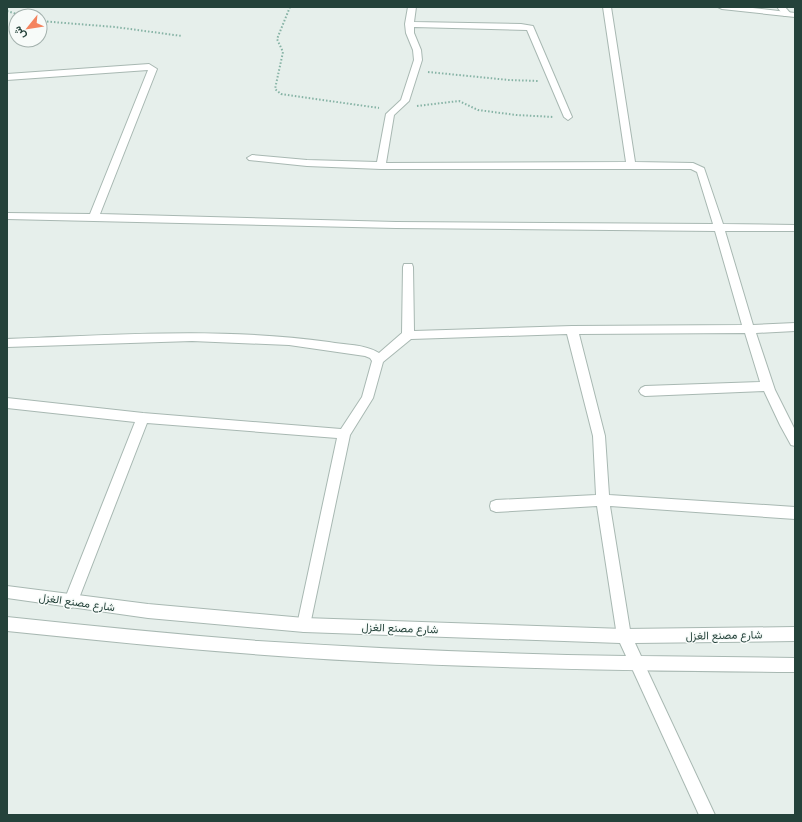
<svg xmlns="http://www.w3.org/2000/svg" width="802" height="822" font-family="'DM Sans',Vazirmatn,sans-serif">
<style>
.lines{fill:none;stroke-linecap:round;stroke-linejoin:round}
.minor-casing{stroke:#a8b8b2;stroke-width:2}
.tertiary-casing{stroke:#a8b8b2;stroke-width:2}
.path{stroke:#86b3a5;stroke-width:2;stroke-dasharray:1.5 2;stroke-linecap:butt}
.minor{fill:#fff;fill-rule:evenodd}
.tertiary{fill:#fff;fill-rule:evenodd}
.labels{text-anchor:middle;stroke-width:3;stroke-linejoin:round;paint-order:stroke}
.street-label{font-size:11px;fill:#24423a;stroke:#f7fbf9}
</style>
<rect width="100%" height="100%" fill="#e6efeb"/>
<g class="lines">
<!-- minor casing -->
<g class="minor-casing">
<g id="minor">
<path d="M408,7H416L414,22L521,24L533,26L572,117L568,120L564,117L527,30L414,27V33L421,50L422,60L409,101L394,115L386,163L626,162L603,7H611L635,162L693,163L704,168L723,224L795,225V231H725L753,325L795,323V331L756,333L775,390L795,430V446L791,445L780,425L764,391L645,396L641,394L639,391L641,388L645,386L760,382L745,333L579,334L605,436L609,495L795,507V519L610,506L631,636L629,641L624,643L619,641L617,636L597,506L496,512L491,510L490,506L491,502L496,500L596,495L593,436L567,334L411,339L383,362L373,398L350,435L309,630L304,632L299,630L297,625L337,438L147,423L76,606L71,608L66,606L64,601L135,422L7,408V398L143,413L341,429L362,397L372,361L370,358L365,356L289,345L192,341L7,347V339C114,335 222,327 329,342C344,345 365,344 379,353L402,333L403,267L404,264H412L413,267L414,331L572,326L742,325L715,231L396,228L7,219V213L90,214L148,70L7,80V74L149,64L157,69L100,214L396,222L713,224L697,172L691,169H381L307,166L249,160L247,158L252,155L307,160L377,162L386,114L401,100L414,60L413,50L406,33L405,24Z"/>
<polygon points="777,7 785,7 791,14 790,16 784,16"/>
<polygon points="637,657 642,659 715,815 699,815 630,664 632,659"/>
</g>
</g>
<!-- tertiary casing -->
<g class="tertiary-casing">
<g id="tertiary">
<polygon points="718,7 744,7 795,13 795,17 722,9"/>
<path d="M7,586L148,604L304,618L624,629L795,627V641L635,643L641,656L795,658V672C649,671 504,669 359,661C241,655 124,643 7,631V617C91,626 174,634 258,641C381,649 503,654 626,656L620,643L304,632L148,618L7,598Z"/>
</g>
</g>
<!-- path -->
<g class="path">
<polyline points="290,7 277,39 283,52 275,89 281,94 379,108"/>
<polyline points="7,11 23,16"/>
<polyline points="40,21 115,27 182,36"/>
<polyline points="428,72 509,80 538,81"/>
<polyline points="417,106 459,101 478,110 516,115 554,117"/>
</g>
<!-- minor -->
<use href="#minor" class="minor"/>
<!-- tertiary -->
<use href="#tertiary" class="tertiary"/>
</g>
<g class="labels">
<!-- street labels -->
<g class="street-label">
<text transform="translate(77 602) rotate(8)" y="4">شارع مصنع الغزل</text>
<text transform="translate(400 628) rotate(2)" y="4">شارع مصنع الغزل</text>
<text transform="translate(724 635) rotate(-1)" y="4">شارع مصنع الغزل</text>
</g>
</g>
<!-- border -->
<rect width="802" height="822" fill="none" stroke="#24423a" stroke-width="16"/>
<!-- north arrow -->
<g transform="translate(28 28) rotate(240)"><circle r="19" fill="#f7fbf9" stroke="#a3b1ad"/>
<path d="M0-3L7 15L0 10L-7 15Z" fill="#f4845f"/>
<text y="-6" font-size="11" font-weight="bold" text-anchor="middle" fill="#24423a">ش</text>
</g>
</svg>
